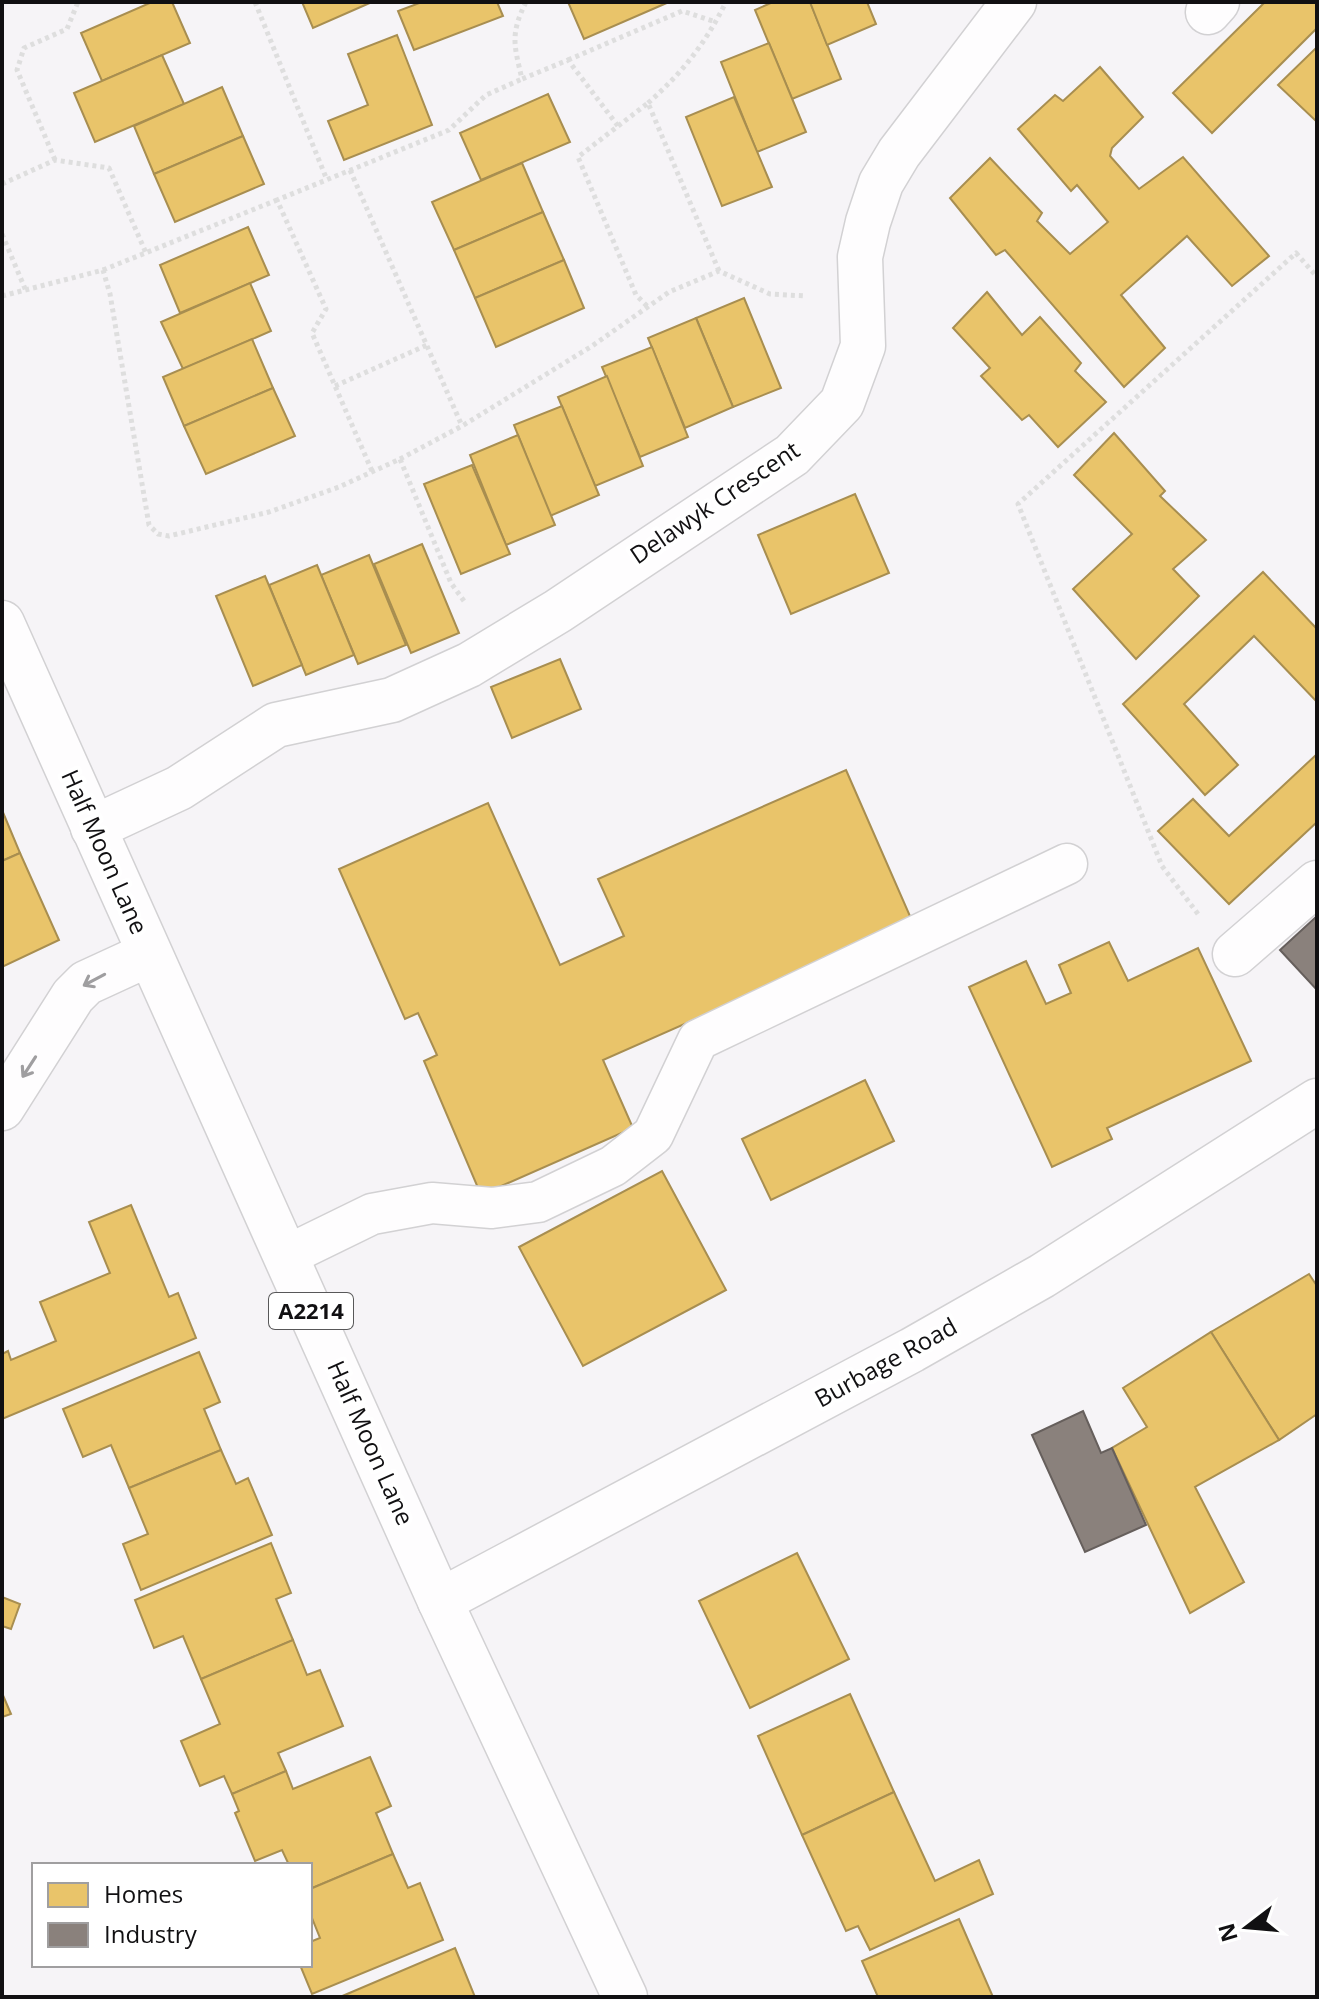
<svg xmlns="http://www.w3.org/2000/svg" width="1319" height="1999" font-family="'Open Sans',sans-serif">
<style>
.homes{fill:#e9c46a;stroke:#a88e50;stroke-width:2}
.industry{fill:#8a817c;stroke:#665f5c;stroke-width:2}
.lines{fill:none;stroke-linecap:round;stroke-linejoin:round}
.lane-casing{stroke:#d2d1d3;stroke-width:43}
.street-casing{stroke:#d2d1d3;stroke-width:47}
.secondary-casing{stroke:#d2d1d3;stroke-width:47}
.primary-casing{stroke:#d2d1d3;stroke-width:47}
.path{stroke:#dedede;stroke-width:5;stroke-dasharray:4 4;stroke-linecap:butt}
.lane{stroke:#fefdfe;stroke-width:40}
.street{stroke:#fefdfe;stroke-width:44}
.secondary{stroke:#fefdfe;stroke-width:44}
.primary{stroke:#fefdfe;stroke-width:44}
.oneway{stroke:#9f9ea0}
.labels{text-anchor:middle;stroke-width:8;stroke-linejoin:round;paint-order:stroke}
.shield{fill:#fff;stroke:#585859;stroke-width:2}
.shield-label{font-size:22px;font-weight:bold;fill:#111012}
.street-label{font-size:24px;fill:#111012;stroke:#fff}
</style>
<rect width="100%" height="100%" fill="#f6f4f7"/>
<!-- homes -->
<g class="homes">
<polygon points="152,2 172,2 190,43 102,81 81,33"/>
<polygon points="302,2 372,2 313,28"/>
<polygon points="422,2 497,2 503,16 414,50 398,11"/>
<polygon points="568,2 669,2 584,39"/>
<polygon points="773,2 810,2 841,79 792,99 755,10"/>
<polygon points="810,2 867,2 876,24 827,45"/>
<polygon points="1265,2 1317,2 1317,28 1212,133 1173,93"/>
<polygon points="397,35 432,125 344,160 328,121 368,105 348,54"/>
<polygon points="769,43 806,132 757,152 721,62"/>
<polygon points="1317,47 1317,122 1278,85"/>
<polygon points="162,55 184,104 95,142 74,93"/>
<polygon points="1100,67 1143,117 1112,148 1110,156 1139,189 1183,157 1269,256 1232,286 1187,236 1121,295 1165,348 1124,387 1005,250 996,255 950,198 990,158 1042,213 1037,221 1070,254 1108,222 1077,185 1071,191 1018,129 1055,95 1063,101"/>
<polygon points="222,87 243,136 154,174 134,126"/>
<polygon points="548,94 570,142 481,180 460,133"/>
<polygon points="734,97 772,187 722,206 686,117"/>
<polygon points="243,136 264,184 175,222 154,174"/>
<polygon points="522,163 543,212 454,250 432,202"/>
<polygon points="543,212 564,260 475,298 454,250"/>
<polygon points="248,227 269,275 180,313 160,265"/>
<polygon points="564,260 584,308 496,347 475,298"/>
<polygon points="250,283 271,331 183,369 161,322"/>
<polygon points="987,292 1022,335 1040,317 1081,363 1075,371 1106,402 1058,447 1029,415 1022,420 981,376 990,368 953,328"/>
<polygon points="744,298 781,388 733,407 696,318"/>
<polygon points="696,318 733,407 685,428 648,338"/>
<polygon points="252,339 273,388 184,426 163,377"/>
<polygon points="652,347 688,437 640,457 602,367"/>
<polygon points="607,376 643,466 595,486 558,397"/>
<polygon points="273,388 295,436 206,474 184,426"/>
<polygon points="562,406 599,495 550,516 514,425"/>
<polygon points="1114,433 1165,491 1160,496 1206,540 1173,569 1199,596 1136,659 1073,589 1132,534 1074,475"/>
<polygon points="518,435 555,525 506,545 470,455"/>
<polygon points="472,465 510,554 461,574 424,484"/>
<polygon points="855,494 889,573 791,614 758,535"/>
<polygon points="422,544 459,633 411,653 374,564"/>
<polygon points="369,555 406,645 358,664 321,575"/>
<polygon points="317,565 354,655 306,675 269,585"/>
<polygon points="1263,572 1317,629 1317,702 1254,636 1184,704 1238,765 1205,795 1123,704"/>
<polygon points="265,576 302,665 253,686 216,596"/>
<polygon points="560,659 581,709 512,738 491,687"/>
<polygon points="1317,754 1317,822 1229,904 1158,831 1193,799 1229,836"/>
<polygon points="846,770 913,923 603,1060 633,1128 481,1195 424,1061 437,1055 418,1013 405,1019 339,869 488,803 560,965 624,936 598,879"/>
<polygon points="2,810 20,853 2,861"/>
<polygon points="20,853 59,940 2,967 2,861"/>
<polygon points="1109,942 1128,981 1198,948 1251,1061 1107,1128 1112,1139 1052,1167 969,987 1026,961 1046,1004 1071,993 1059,965"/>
<polygon points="865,1080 894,1141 771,1200 742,1139"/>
<polygon points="662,1171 726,1290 583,1366 519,1247"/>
<polygon points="131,1205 169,1297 178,1293 196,1338 2,1419 2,1354 8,1351 11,1360 56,1341 40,1302 110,1273 89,1222"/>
<polygon points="1309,1274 1317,1286 1317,1414 1279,1440 1211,1332"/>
<polygon points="1211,1332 1279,1440 1195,1487 1244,1582 1190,1613 1112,1448 1147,1427 1123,1388"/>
<polygon points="199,1352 220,1402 204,1409 221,1450 129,1488 111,1445 83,1457 63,1409"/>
<polygon points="221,1450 236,1484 248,1478 272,1535 141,1590 123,1544 148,1534 129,1488"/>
<polygon points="271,1543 291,1593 276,1599 293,1640 201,1679 183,1636 154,1648 135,1600"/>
<polygon points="797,1553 849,1659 750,1708 699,1601"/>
<polygon points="2,1597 20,1604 11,1629 2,1626"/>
<polygon points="293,1640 307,1675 320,1670 343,1726 278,1753 286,1771 232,1794 224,1776 200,1786 181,1741 220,1724 201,1679"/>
<polygon points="2,1693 11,1714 2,1717"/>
<polygon points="850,1694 894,1792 802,1835 758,1736"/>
<polygon points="370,1757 391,1806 376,1813 393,1854 310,1889 310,1865 289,1865 282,1850 255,1861 235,1813 239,1811 232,1794 286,1771 293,1789"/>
<polygon points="894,1792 935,1881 979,1860 993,1894 870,1950 858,1926 846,1931 802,1835"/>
<polygon points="393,1854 408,1888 420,1883 443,1940 312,1994 300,1965 310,1965 310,1942 320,1938 310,1913 310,1889"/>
<polygon points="959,1919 993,1997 878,1997 862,1961"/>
<polygon points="455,1948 475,1997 340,1997"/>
</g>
<!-- industry -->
<g class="industry">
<polygon points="1317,916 1317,990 1280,950"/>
<polygon points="1083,1411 1101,1453 1112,1448 1146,1525 1085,1552 1032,1435"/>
</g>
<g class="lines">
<!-- lane casing -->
<g class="lane-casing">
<polyline id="lane" points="286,1256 372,1214 432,1203 492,1208 538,1202 613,1166 653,1135 698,1040 1067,864"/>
</g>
<!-- street casing -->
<g class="street-casing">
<g id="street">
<polyline points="1208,12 1217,2"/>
<polyline points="93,828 179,788 276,725 392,700 469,665 558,611 792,455 842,403 863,346 860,257 868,222 881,183 899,153 1014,2"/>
<polyline points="1235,954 1317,883"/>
<polyline points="2,1108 73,996 86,983 149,954"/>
</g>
</g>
<!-- secondary casing -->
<g class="secondary-casing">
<polyline id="secondary" points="440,1601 912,1350 1042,1276 1317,1101"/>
</g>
<!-- primary casing -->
<g class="primary-casing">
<polyline id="primary" points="2,623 440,1601 625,1997"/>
</g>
<!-- path -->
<g class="path">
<polyline points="255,2 327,180"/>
<path d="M526,2C510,34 514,45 522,79L568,60L618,126"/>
<polyline points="568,60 682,11 716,22"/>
<path d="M648,103C683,72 705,44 726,2"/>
<polyline points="55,160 17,70 24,48 67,29 78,2"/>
<polyline points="350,170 462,426"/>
<polyline points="2,184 55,160 109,168 146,253"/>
<polyline points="2,234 26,291"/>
<polyline points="103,270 277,200"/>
<polyline points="2,296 103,270 110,294 149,525 158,534 169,536 269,512 339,487 400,459 451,583 464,601"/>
<polyline points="647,306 636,295 578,157 648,103 719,271"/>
<polyline points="335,386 427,345"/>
<polyline points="400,459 462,426 592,346 669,292 719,271 770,294 806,296"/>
<polyline points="372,471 312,333 326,309 277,200 449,130 486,95 522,79"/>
<polyline points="1198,914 1162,866 1018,504 1296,253 1317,277"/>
</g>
<!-- lane -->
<use href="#lane" class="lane"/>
<!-- street -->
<use href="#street" class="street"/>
<!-- secondary -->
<use href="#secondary" class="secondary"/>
<!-- primary -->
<use href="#primary" class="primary"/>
</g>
<!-- one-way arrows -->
<defs><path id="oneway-shaft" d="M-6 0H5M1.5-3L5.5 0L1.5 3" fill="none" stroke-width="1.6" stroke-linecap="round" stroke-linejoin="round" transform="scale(2)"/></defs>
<g class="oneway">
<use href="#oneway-shaft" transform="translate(94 980) rotate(152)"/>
<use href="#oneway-shaft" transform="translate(29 1067) rotate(123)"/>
</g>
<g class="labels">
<!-- shield labels -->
<rect class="shield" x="269" y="1293" width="84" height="36" rx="6"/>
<g class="shield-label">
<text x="311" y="1319">A2214</text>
</g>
<!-- street labels -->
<g class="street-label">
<text transform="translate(715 503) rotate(-34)" y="8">Delawyk Crescent</text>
<text transform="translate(104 852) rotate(66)" y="8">Half Moon Lane</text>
<text transform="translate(886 1363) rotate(-29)" y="8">Burbage Road</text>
<text transform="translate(370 1443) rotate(66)" y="8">Half Moon Lane</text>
</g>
</g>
<!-- border -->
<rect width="1319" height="1999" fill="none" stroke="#111012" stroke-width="8"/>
<!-- legend -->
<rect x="32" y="1863" width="280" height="104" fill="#ffffff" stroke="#a09fa0" stroke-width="2"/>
<rect x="48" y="1883" width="40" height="24" fill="#e9c46a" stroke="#a09fa0" stroke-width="2"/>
<text x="104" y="1903" font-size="24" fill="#111012">Homes</text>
<rect x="48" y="1923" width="40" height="24" fill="#8a817c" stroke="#a09fa0" stroke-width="2"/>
<text x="104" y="1943" font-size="24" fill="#111012">Industry</text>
<!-- north arrow -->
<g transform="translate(1247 1927) rotate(254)" stroke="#ffffff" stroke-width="6" paint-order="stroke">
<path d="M0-6L14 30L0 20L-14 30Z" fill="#111012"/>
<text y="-12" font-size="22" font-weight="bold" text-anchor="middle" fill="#111012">N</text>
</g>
</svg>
